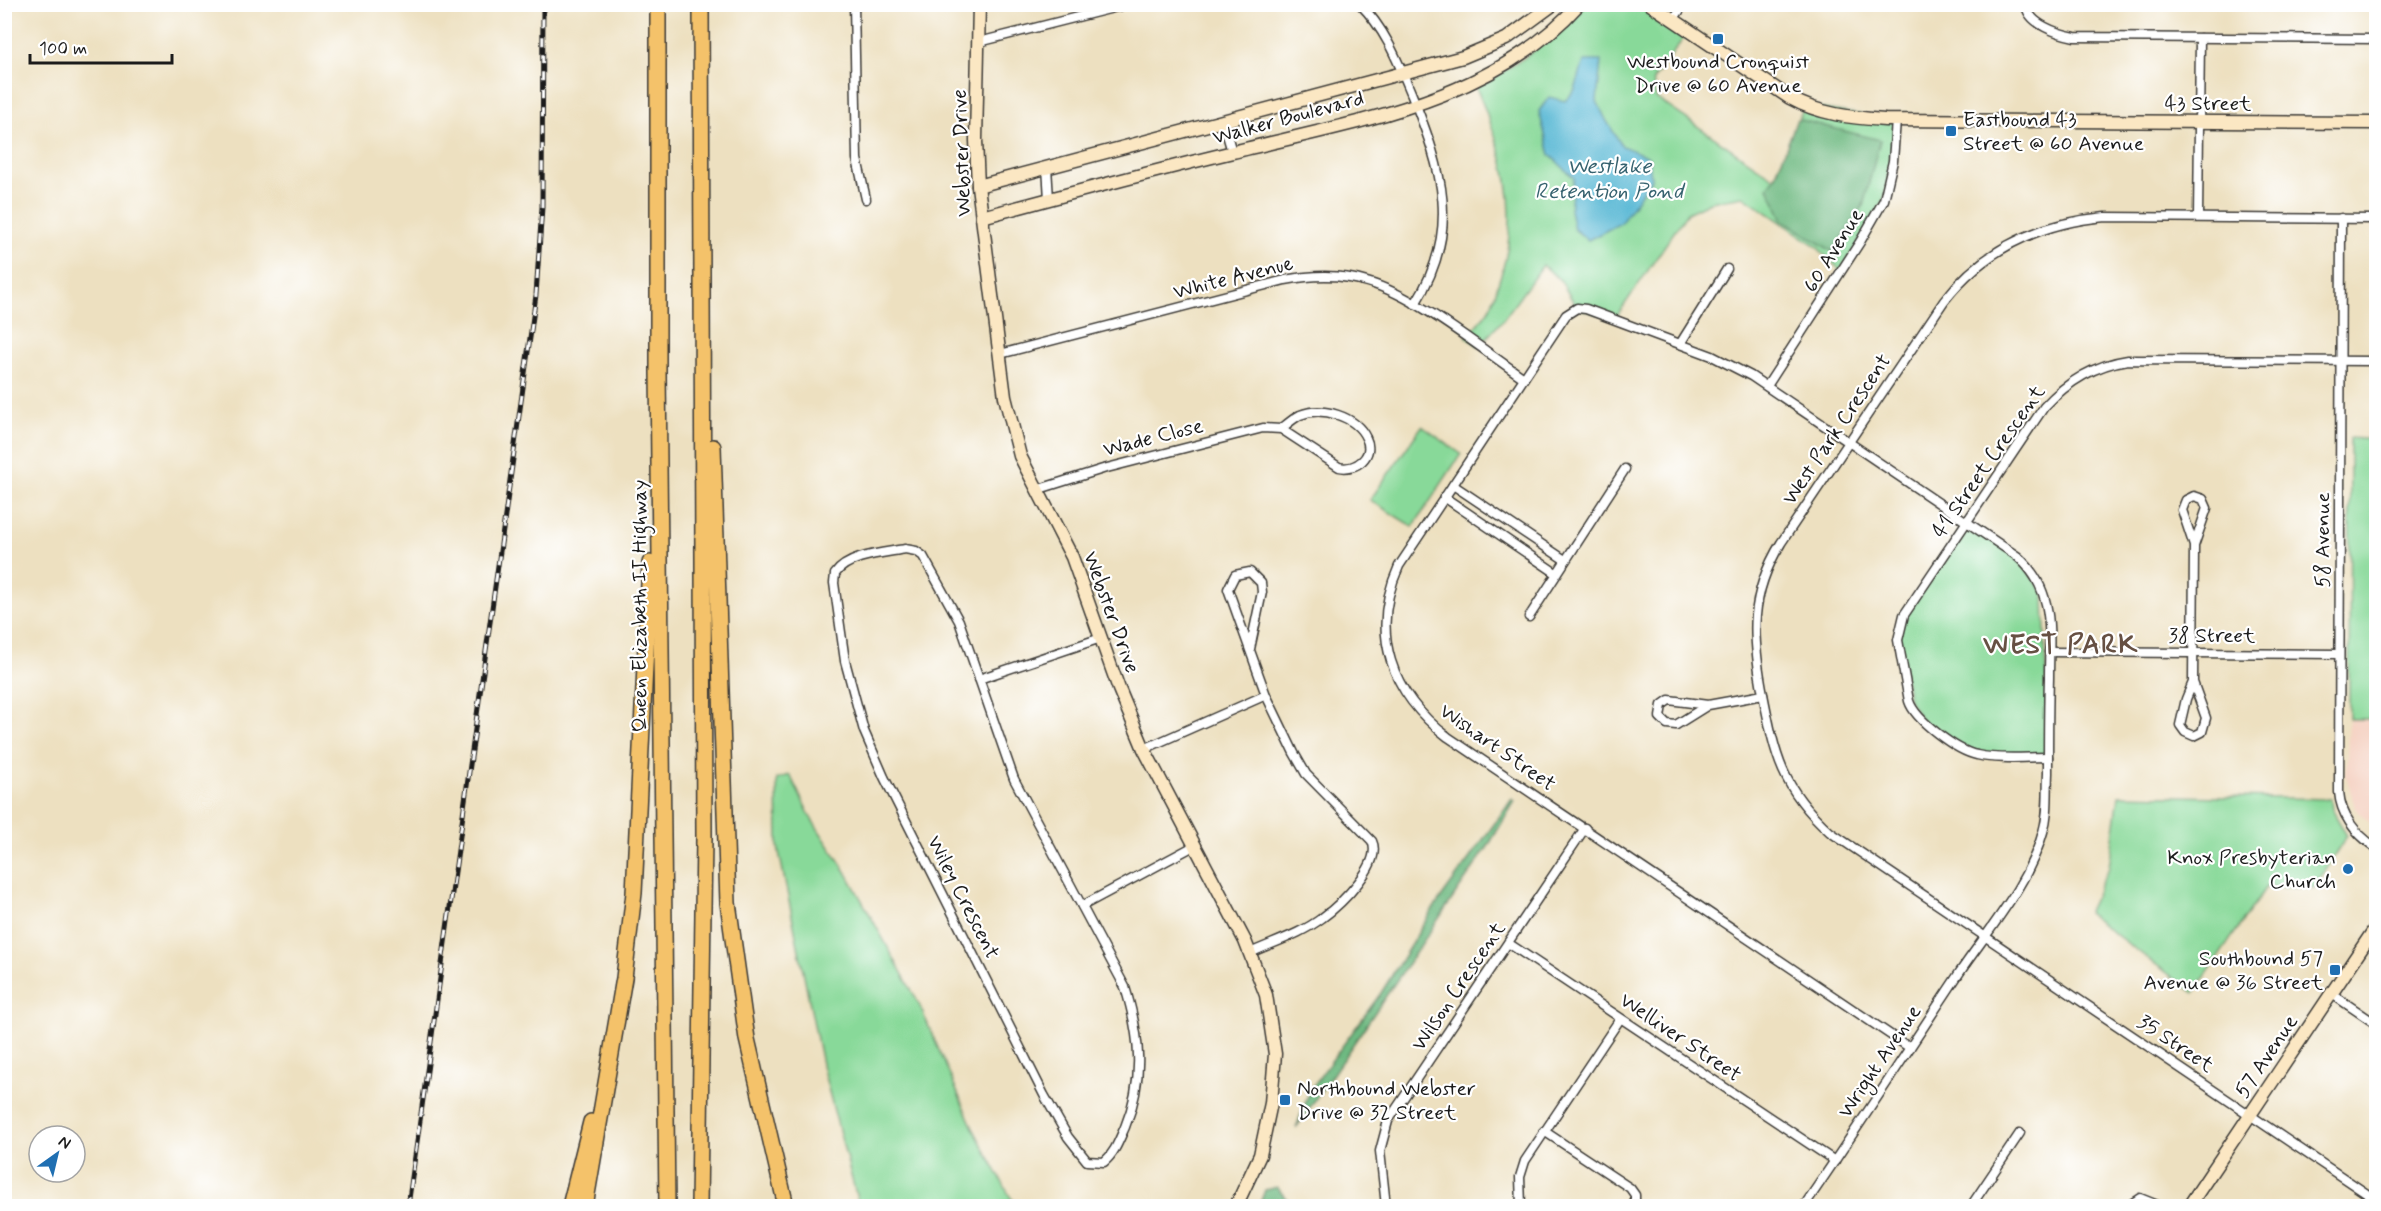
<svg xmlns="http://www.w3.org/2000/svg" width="2381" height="1211" font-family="Mynerve,sans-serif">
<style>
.built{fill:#f5d2c2}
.green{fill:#88d999;stroke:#527a5a;stroke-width:1.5}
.forest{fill:#6eb981;stroke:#456a4e;stroke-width:1.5}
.water{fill:#56b7d4;stroke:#396a78;stroke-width:1.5}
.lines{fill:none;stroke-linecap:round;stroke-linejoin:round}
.street-casing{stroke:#3b3935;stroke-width:11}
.secondary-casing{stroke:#3b3935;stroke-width:15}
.highway-casing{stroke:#3b3935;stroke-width:18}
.street{stroke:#fff;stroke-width:8}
.secondary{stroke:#fbe7c3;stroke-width:12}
.highway{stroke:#f4c26a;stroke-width:15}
.rail-casing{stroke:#1c1c1c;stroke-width:5}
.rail{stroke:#fff;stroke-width:3;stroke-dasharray:9;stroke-linecap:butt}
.poi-dot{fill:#1f6fb2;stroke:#fff;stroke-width:2}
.labels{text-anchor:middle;stroke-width:4.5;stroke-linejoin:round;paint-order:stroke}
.poi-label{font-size:21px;fill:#1c1c1c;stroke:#fff;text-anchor:start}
.street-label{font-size:21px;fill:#1c1c1c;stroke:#fff}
.water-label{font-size:22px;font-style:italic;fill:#36626f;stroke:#fff}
.district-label{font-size:27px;font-weight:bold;letter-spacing:1.5px;fill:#665043;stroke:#fff}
</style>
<rect width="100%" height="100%" fill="#fff"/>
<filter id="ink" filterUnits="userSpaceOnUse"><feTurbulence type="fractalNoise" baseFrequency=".0167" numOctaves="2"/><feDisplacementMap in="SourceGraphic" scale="12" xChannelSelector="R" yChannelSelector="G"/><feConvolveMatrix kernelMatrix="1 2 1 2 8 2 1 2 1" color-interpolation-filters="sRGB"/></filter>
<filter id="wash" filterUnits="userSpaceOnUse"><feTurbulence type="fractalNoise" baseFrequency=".008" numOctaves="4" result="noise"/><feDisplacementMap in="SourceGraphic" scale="24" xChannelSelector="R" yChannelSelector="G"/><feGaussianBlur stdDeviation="1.35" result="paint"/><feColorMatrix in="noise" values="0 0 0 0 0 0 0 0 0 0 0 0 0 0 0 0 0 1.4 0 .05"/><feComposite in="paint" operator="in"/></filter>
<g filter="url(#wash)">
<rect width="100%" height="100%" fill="#ede0c0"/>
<!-- built -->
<polygon class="built" points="2349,719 2376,719 2376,829 2355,808 2346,775"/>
<!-- green -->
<g class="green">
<path d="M1584,5H1650L1689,31L1653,80L1656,98L1774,178L1804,106L1896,120L1884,200L1841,271L1816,246L1743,196L1710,202L1687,213L1615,319L1577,308L1561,281L1543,265L1503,320L1479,346L1466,337C1474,327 1484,318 1490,308C1494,300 1496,290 1499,281C1524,209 1503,151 1475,85C1518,68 1553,38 1584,5Z"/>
<polygon points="1422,426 1461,454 1413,527 1370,500"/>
<polygon points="2350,438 2376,440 2376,719 2349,719"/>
<polygon points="1967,521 2017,556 2044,593 2048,757 1970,753 1924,723 1909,701 1898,640 1900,622"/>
<polygon points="790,775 812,820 845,870 918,1002 973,1128 1011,1198 1020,1206 859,1206 823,1069 778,847 777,779"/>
<polygon points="2119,795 2331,799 2332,809 2347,836 2314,888 2266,887 2194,993 2087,913 2109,867"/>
</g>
<!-- forest -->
<g class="forest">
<polygon points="1797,119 1880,140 1863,206 1833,252 1783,220 1768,187 1775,178"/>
<polygon points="1512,799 1515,801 1487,848 1296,1128 1310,1090 1381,993 1431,912"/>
<polygon points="1277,1187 1292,1206 1259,1206 1265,1190"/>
</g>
<!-- water -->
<polygon class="water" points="1584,61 1601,61 1597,101 1606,120 1622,146 1649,157 1651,179 1621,223 1588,240 1574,229 1570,210 1574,178 1550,155 1539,111 1549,97 1565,101 1575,90"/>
</g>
<g filter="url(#ink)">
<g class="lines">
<!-- street casing -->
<g class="street-casing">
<g id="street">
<polyline points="854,4 857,159 866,199"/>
<path d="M1360,4C1386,30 1398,62 1412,95C1442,170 1462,230 1415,304"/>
<path d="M2026,4C2027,24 2059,34 2075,37L2376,39"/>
<polyline points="1673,20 1684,4"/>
<polyline points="979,42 1129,4"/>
<polyline points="1223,121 1232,152"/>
<polyline points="1047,167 1049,199"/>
<polyline points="2198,217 2200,38"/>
<path d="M2341,218L2339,792C2341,817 2356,834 2376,848"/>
<path d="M2376,219L2105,217C2040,223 1984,249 1944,301L1781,543C1749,595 1752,637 1763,694C1775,755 1781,788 1830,832L2376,1200"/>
<polyline points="1680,344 1727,269"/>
<path d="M1000,354L1285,280C1312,275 1341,274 1367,282C1417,296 1480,348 1524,378"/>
<polyline points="1767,386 1860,242 1884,200 1893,161 1896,120"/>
<polyline points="1453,485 1565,560"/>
<path d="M1036,490L1103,469L1263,428L1281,429L1339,467C1356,471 1375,456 1366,438C1356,416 1322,406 1300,415C1294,418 1287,424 1281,429"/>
<polyline points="1444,497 1556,573"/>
<path d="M905,549L916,551L923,556L959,621L1014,779L1125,987C1140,1036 1145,1078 1125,1127C1119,1140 1115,1153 1104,1162L1087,1161L1068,1137L1044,1095L884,777L864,731L845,661L834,583L835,574C848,555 884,553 905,549Z"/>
<polyline points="1529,617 1625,469"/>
<path d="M1250,649L1262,592L1261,583L1250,572L1235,575L1228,589L1266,695L1294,753L1306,774L1372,841C1383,864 1340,905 1322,918C1301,934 1274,942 1250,953"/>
<polyline points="2049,652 2339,654"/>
<polyline points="979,679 1101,638"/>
<polyline points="2193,682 2186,699 2180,725 2185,732 2194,736 2202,732 2206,718 2193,682 2194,546 2182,510 2186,500 2194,496 2203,499 2207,508 2194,546"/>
<polyline points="1708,705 1676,725 1667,724 1660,717 1662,705 1669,700 1708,705 1763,695"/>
<polyline points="1144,749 1266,695"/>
<path d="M2048,757C2025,757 1999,760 1977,755C1957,751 1915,720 1909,701L1898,640L1904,615L2044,407C2067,382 2094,365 2128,360L2376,361"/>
<polyline points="1082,906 1194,846"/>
<polyline points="1508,943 1835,1161"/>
<polyline points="2332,994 2376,1024"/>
<polyline points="1544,1131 1630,1188 1635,1195 1635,1206"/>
<polyline points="1386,1206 1380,1151 1388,1121 1585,828"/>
<polyline points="1521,1206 1520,1177 1525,1161 1620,1019"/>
<path d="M1804,1206C1857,1129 1908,1050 1960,972C1990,928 2029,883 2043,832C2049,813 2047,793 2048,773C2048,741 2048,710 2049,678C2049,631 2056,590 2017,556L1751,376L1712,356L1586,309L1577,308L1566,315L1399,566C1369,633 1391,694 1448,737L1910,1048"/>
<polyline points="1971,1206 2020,1133"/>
<polyline points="2128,1206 2140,1198 2160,1206"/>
</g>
</g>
<!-- secondary casing -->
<g class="secondary-casing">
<g id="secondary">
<polyline points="979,4 976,140 978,186 1005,397 1020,456 1072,557 1119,689 1144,749 1245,941 1266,995 1275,1054 1271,1103 1260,1155 1236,1206"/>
<path d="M1650,4L1790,98C1819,114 1852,118 1885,120L2376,123"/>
<polyline points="978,186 1463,57 1506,39 1554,4"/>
<path d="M982,217C1065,195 1149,172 1233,152C1354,122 1492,102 1579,4"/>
<polyline points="2189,1206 2376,927"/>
</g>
</g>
<!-- highway casing -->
<g class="highway-casing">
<g id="highway">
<polyline points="658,4 658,371 667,1206"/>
<polyline points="713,447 728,903 747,1039 786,1206"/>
<polyline points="570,1206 591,1122"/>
<polyline points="585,1206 624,978 634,893 650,563"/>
<polyline points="699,1206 704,838 701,4"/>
</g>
</g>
<!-- street -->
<use href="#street" class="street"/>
<!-- secondary -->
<use href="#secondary" class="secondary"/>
<!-- highway -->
<use href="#highway" class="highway"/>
<!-- rail casing -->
<g class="rail-casing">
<polyline id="rail" points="408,1206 536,295 542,207 543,4"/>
</g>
<!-- rail -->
<use href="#rail" class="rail"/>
</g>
</g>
<!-- markers -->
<g class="poi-dot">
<rect x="1712" y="33" width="12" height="12" rx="3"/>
<rect x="1945" y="125" width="12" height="12" rx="3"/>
<circle cx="2348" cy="869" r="6"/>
<rect x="2329" y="964" width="12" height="12" rx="3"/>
<rect x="1279" y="1094" width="12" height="12" rx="3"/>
</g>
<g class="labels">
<!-- poi labels -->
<g class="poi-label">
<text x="1718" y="68" text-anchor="middle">Westbound Cronquist<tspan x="1718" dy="24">Drive @ 60 Avenue</tspan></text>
<text x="1963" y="126">Eastbound 43<tspan x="1963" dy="24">Street @ 60 Avenue</tspan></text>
<text x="2336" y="864" text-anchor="end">Knox Presbyterian<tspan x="2336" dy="24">Church</tspan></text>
<text x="2323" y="965" text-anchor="end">Southbound 57<tspan x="2323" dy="24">Avenue @ 36 Street</tspan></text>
<text x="1297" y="1095">Northbound Webster<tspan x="1297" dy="24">Drive @ 32 Street</tspan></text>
</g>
<!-- street labels -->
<g class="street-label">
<text x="2208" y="110">43 Street</text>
<text transform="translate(1288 117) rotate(-15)" y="7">Walker Boulevard</text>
<text transform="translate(961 153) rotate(-92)" y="7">Webster Drive</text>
<text transform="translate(1833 250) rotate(-58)" y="7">60 Avenue</text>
<text transform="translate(1233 277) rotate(-14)" y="7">White Avenue</text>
<text transform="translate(1836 429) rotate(-56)" y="7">West Park Crescent</text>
<text transform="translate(1153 437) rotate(-14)" y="7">Wade Close</text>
<text transform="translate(1988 461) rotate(-55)" y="7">41 Street Crescent</text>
<text transform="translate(2322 540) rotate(-90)" y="7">58 Avenue</text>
<text transform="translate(639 606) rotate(-90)" y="7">Queen Elizabeth II Highway</text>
<text transform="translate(1112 612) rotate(70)" y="7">Webster Drive</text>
<text x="2212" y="642">38 Street</text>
<text transform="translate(1498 747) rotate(35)" y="7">Wishart Street</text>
<text transform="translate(964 897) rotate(63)" y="7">Wiley Crescent</text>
<text transform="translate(1458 986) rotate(-56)" y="7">Wilson Crescent</text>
<text transform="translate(1681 1037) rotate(34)" y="7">Welliver Street</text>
<text transform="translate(2176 1043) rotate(34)" y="7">35 Street</text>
<text transform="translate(2266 1056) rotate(-56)" y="7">57 Avenue</text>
<text transform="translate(1879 1061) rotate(-56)" y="7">Wright Avenue</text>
</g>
<!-- water labels -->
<g class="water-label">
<text x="1609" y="173">Westlake<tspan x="1609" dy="25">Retention Pond</tspan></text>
</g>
<!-- district labels -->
<g class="district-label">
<text x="2061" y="653">WEST PARK</text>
</g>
</g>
<!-- margin -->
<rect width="2381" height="1211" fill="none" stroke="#fff" stroke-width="24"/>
<!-- north arrow -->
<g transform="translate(57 1154) rotate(34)"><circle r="28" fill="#ffffff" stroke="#a4a4a4" stroke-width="1.5"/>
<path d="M0-4.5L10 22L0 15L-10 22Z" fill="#1f6fb2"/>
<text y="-9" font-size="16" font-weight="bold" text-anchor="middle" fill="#1c1c1c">N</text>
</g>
<!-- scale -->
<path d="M30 54v9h142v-9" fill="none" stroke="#1c1c1c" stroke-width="3"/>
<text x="39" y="54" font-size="18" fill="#1c1c1c" stroke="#ffffff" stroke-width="4.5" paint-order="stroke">100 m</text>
</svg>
